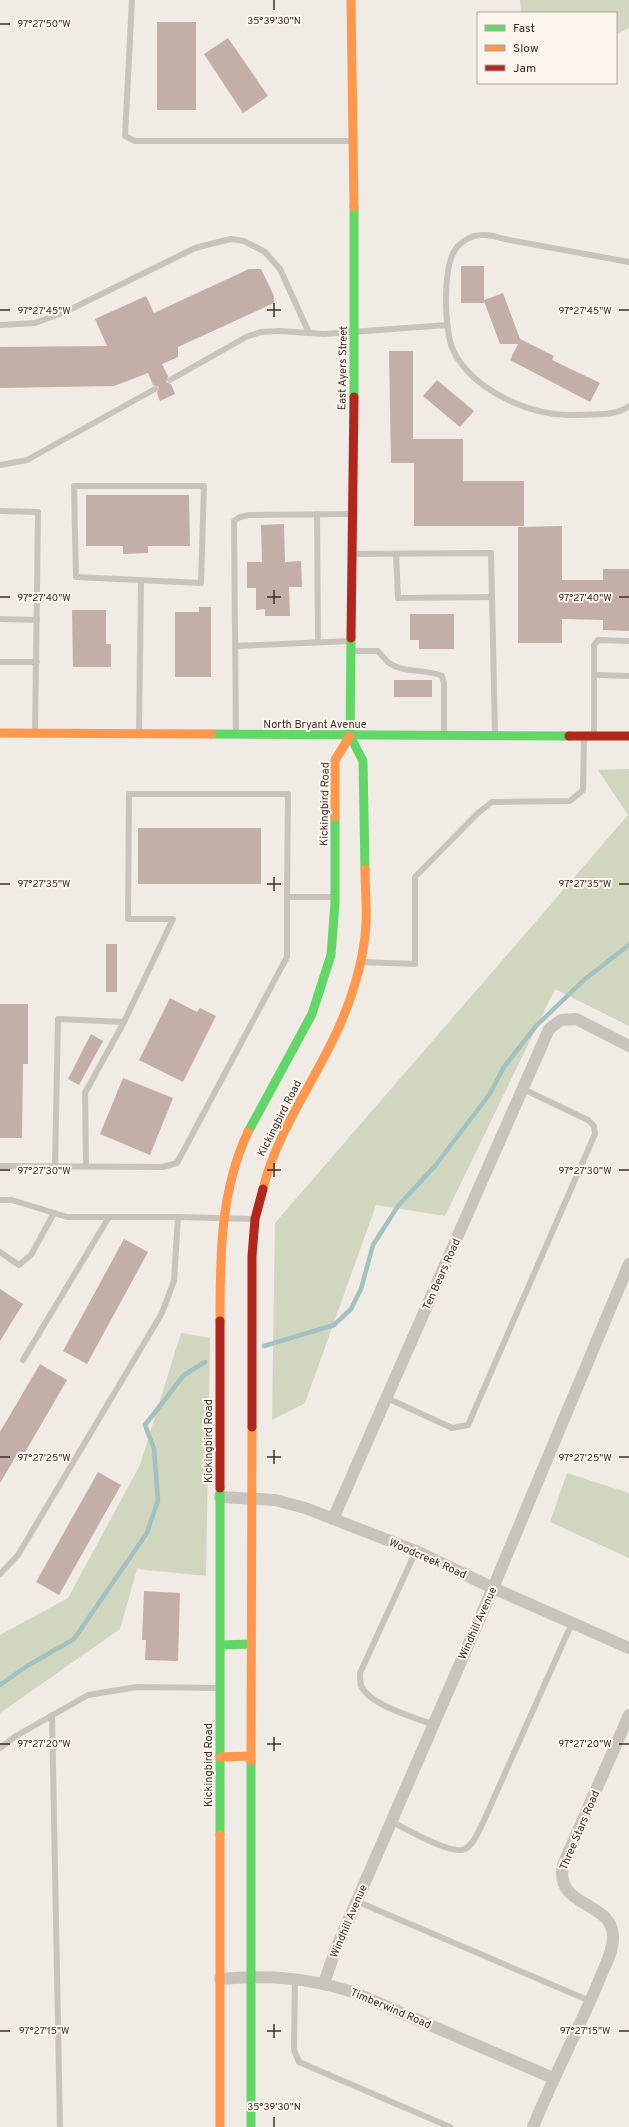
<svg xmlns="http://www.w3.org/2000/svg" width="629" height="2127" font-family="Overpass,sans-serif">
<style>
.green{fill:#d1d6bf}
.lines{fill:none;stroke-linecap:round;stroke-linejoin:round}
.stream{stroke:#a1c2c1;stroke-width:4.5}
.building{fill:#c3afa7}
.lane{stroke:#c9c3be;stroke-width:6}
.street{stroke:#c9c3be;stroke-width:12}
.fast{stroke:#63d668;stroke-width:9}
.slow{stroke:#ff974d;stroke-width:9}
.jam{stroke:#b3261e;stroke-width:9}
.ticks{fill:none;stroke:#3b302b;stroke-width:1.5}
.labels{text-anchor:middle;stroke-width:4;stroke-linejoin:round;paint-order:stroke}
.street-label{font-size:11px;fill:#3b302b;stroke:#fbf5ee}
.ticks-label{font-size:10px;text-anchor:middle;fill:#3b302b;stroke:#fbf5ee;stroke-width:4;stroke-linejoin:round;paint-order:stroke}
</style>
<rect width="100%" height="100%" fill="#f0ebe5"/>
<!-- green -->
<g class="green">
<polygon points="520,0 629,0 629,28 616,34 616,13 521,13"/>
<polygon points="629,769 629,1026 555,989 445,1216 376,1205 305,1403 272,1420 275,1223 628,815 598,770"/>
<polygon points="181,1333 210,1338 206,1576 137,1569 120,1629 0,1713 0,1635 68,1598 140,1465"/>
<polygon points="567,1473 629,1493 629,1558 550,1522"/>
</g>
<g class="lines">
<!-- stream -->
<g class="stream">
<polyline points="264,1346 334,1325 351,1309 361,1289 373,1245 398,1206 435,1166 489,1095 504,1067 536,1026 585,979 629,945"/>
<polyline points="0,1685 27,1666 74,1639 147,1533 158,1500 154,1449 145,1425 184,1375 205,1362"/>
</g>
</g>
<!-- building -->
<g class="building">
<rect x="157" y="22" width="39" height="88"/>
<polygon points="228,38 268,96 243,113 204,54"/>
<polygon points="461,266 484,266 484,300 503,293 520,339 554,356 552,360 600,383 590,402 510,360 518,344 500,344 484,301 484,303 461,303"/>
<polygon points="249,269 261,269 274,296 274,303 178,347 178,357 162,364 168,376 166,382 171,384 175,394 160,401 157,393 159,387 153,385 148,373 114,386 0,388 0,347 107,346 95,319 146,296 154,313"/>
<polygon points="389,351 413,351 413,439 463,439 463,481 524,481 524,526 414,526 414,463 391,463"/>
<polygon points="437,380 474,411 460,427 423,396"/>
<polygon points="86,495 189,495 190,546 148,546 148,553 123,554 123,546 86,546"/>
<polygon points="284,524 285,562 301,561 302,587 289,587 290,616 265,616 265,609 256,610 256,588 247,588 247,562 262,562 261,525"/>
<polygon points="562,526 562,580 603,580 603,569 629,569 629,631 603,630 603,620 562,619 562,643 518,643 518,527"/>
<polygon points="199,607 211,607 211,677 175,677 175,612 199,612"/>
<polygon points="72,610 106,610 106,644 111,644 111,667 73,667"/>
<polygon points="410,614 454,614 454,649 419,649 419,640 410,640"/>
<rect x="394" y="680" width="38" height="17"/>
<rect x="138" y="828" width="123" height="56"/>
<rect x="106" y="944" width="11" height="48"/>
<polygon points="170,998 197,1012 200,1008 216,1016 183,1082 139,1060"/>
<polygon points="0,1004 28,1004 28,1064 23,1064 22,1138 0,1138"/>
<polygon points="91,1034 103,1041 79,1085 68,1079"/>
<polygon points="123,1078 173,1098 150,1155 100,1134"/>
<polygon points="124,1239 148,1252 87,1364 63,1351"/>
<polygon points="0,1289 23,1304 0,1341"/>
<polygon points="40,1364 67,1380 24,1454 19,1451 0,1483 0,1432"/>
<polygon points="98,1472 121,1485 59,1595 36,1582"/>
<polygon points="144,1591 180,1593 178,1661 145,1660 146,1640 142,1640"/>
</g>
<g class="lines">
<!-- lane -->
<g class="lane">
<polyline points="132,0 125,136 135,141 351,141"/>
<path d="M629,262L504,239C487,233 471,232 457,247C442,265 444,330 453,350C472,390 530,416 573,415C590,414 615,417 629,406"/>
<polyline points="0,325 35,323 65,312 195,248 231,239 244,241 265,252 280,269 309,333"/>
<polyline points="170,380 246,337 261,332 279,331 324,334 447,325"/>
<polyline points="0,465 27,460 155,389"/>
<polygon points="74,486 204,486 201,583 76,577"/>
<polyline points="0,511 38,512 35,733"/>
<polyline points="317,514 318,642"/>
<polyline points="353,554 491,553 495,734"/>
<polyline points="396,554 398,598 492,597"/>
<polyline points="0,619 37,620"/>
<polyline points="236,646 350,641"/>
<path d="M352,651H378C382,655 385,660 389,663C405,674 425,668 442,676L444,683V735"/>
<polyline points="0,662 37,662"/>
<polyline points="595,675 629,676"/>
<polyline points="139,733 141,581"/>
<polyline points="236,734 234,521 240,517 249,515 351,514"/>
<polyline points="594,734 594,645 598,640 629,641"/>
<polyline points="361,962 415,964 415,877 478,813 492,802 570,801 583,790 584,738"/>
<polyline points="0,1166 162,1167 177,1163 287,957 287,897 334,897"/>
<polyline points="55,1166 58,1019 124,1022 173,919 128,919 129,794 288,794 287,897"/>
<polyline points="86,1166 85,1093 124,1022"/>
<polyline points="0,1200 12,1200 67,1217 178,1217 253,1219"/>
<polyline points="0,1252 19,1265 31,1255 54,1213"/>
<polyline points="23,1360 109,1217"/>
<polyline points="387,1398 452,1428 468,1425 595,1134 594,1126 588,1120 523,1089"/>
<path d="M416,1551L360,1673C360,1677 360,1682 361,1685C367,1704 415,1718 432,1724"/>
<polyline points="0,1574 18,1555 162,1313 174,1281 178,1217"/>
<polyline points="52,1715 60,2127"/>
<polyline points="0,1748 16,1736 88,1695 137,1687 219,1688"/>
<path d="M391,1821C404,1828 452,1856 465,1849C473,1845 477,1834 481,1827L572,1623"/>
<polyline points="356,1901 590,2001"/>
<polyline points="295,1978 294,2050 299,2062 450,2127"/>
</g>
<!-- street -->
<g class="street">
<polyline points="220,1497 275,1500 305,1508 416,1551 493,1588 629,1648"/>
<polyline points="333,1519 549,1029 561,1020 576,1019 629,1046"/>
<path d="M220,1979C269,1975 305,1977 353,1992L553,2078"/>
<polyline points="324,1983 335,1951 493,1588 629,1264"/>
<path d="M533,2127C553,2078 577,2032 598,1983C603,1969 613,1953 613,1938C614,1900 554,1909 563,1865L629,1715"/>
</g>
<!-- fast -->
<g class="fast">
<polyline points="354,207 354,397"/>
<polyline points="351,638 350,736 363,761 365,869"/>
<polyline points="211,734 569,736"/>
<polyline points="248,1132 312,1014 331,955 335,903 335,817"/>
<polyline points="220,1488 220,1835"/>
<polyline points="221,1645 251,1644"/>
<polyline points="251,2127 251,1761"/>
</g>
<!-- slow -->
<g class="slow">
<polyline points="351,0 354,207"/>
<polyline points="0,733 211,734"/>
<polyline points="335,817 335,760 350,736"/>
<path d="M263,1189C277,1131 315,1081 339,1027C353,995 364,959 366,924C367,906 365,887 365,869"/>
<path d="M220,1321C220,1257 220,1191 248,1132"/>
<polyline points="220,1757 251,1756"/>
<polyline points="251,1761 252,1427"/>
<polyline points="220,1835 220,2127"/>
</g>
<!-- jam -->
<g class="jam">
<polyline points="351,638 354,397"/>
<polyline points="569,736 629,736"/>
<polyline points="220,1321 220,1488"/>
<polyline points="252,1427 252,1256 255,1219 263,1189"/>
</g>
</g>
<!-- ticks -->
<path class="ticks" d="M274,0V10M0,24H10M274,303V317M0,310H10M267,310H281M619,310H629M274,590V604M0,597H10M267,597H281M619,597H629M274,877V891M0,884H10M267,884H281M619,884H629M274,1163V1177M0,1170H10M267,1170H281M619,1170H629M274,1450V1464M0,1457H10M267,1457H281M619,1457H629M274,1737V1751M0,1744H10M267,1744H281M619,1744H629M274,2024V2038M0,2031H10M267,2031H281M619,2031H629M274,2117V2127"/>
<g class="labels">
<!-- street labels -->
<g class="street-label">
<text transform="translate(342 368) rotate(-89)" y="4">East Ayers Street</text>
<text x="315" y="728">North Bryant Avenue</text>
<text transform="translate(324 804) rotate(-89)" y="4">Kickingbird Road</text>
<text transform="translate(279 1118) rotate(-63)" y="4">Kickingbird Road</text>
<text transform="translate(441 1274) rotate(-66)" y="4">Ten Bears Road</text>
<text transform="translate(208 1441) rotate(-90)" y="4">Kickingbird Road</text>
<text transform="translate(428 1558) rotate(24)" y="4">Woodcreek Road</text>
<text transform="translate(477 1623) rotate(-66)" y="4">Windhill Avenue</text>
<text transform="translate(208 1765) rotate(-90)" y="4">Kickingbird Road</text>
<text transform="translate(579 1830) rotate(-67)" y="4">Three Stars Road</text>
<text transform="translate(348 1921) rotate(-67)" y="4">Windhill Avenue</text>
<text transform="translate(391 2008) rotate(23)" y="4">Timberwind Road</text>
</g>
</g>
<g class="ticks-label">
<text x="274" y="24">35°39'30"N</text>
<text x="44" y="27">97°27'50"W</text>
<text x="585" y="314">97°27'45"W</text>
<text x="44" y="314">97°27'45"W</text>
<text x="585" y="601">97°27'40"W</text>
<text x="44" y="601">97°27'40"W</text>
<text x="585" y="887">97°27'35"W</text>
<text x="44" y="887">97°27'35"W</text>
<text x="585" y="1174">97°27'30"W</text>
<text x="44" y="1174">97°27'30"W</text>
<text x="44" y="1461">97°27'25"W</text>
<text x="585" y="1461">97°27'25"W</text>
<text x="585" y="1747">97°27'20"W</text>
<text x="44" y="1747">97°27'20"W</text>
<text x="585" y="2034">97°27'15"W</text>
<text x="44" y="2034">97°27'15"W</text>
<text x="274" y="2110">35°39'30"N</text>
</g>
<!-- legend -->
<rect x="477" y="12" width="140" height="72" fill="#fbf5ee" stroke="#aea6a0"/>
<rect x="485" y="25" width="20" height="6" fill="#63d668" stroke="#aea6a0"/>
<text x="513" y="32" font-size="12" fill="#3b302b">Fast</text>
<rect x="485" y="45" width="20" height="6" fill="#ff974d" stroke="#aea6a0"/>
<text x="513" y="52" font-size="12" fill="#3b302b">Slow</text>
<rect x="485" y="65" width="20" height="6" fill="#b3261e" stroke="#aea6a0"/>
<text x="513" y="72" font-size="12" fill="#3b302b">Jam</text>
</svg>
